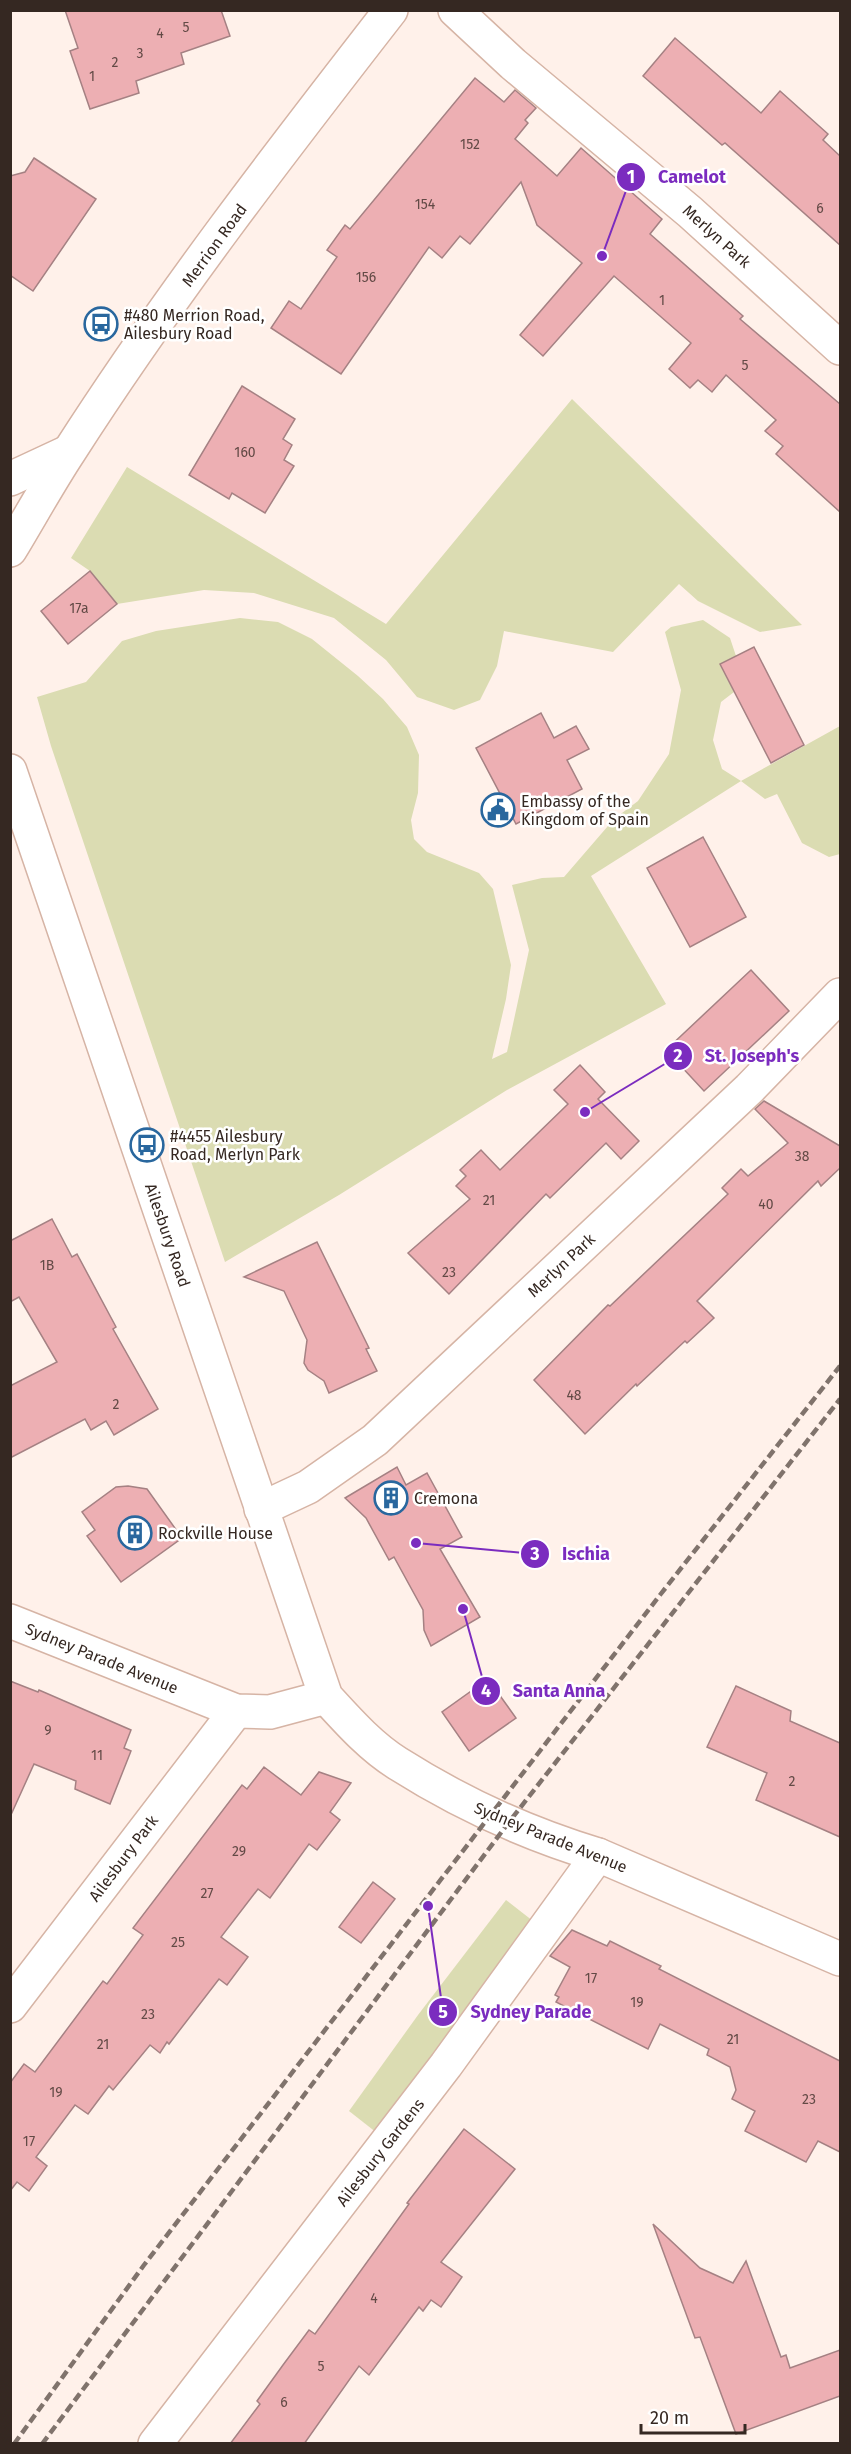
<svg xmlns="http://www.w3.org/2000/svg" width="851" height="2454" font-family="'Fira Sans',sans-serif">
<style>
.green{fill:#dbdcb2}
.building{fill:#edafb3;stroke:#a58183;stroke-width:1.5}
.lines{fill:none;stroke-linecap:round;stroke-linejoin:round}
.minor-casing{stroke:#d6b4a5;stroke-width:36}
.tertiary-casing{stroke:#d6b4a5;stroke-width:36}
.secondary-casing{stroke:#d6b4a5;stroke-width:36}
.minor{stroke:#fff;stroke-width:33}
.tertiary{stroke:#fff;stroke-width:33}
.secondary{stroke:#fff;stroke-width:33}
.rail{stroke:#80736c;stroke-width:4.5;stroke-dasharray:9 4.5;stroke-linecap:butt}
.labels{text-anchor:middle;stroke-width:5;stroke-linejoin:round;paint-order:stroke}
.number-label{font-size:14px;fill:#634a46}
.street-label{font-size:16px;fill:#352822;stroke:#fff}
.poi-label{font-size:16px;fill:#352822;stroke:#fff;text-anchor:start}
.leader{fill:none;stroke:#7b2cbf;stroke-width:2}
.callout-dot{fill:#7b2cbf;stroke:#fff;stroke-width:2}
.mark-label{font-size:18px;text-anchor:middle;font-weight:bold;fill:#fff}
.callout-label{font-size:18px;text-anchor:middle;font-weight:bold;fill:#7b2cbf;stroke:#fff;stroke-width:5;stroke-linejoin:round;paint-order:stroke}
</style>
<rect width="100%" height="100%" fill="#fff1ea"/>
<!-- green -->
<g class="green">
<polygon points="572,399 802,625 760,632 698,601 679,584 613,652 504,631 497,666 480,700 454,710 417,697 386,660 334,618 254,593 204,590 117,604 90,571 71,558 127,467 386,624"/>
<polygon points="240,618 278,622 312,639 358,676 383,699 407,727 419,755 418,793 411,820 414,839 427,852 479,873 493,889 511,965 506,999 492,1059 507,1052 529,950 512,885 542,878 564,877 614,819 638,801 669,754 681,690 665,632 671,627 703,620 730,638 736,656 720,665 734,692 721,702 713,740 722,769 741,781 840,726 840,854 829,857 802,843 777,794 765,799 741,781 591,876 666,1004 507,1090 339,1195 225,1262 51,746 37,697 86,682 122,641 156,631"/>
<polygon points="506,1900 533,1921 377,2133 349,2111 418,2015"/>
</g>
<!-- building -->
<g class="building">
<polygon points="65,10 221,10 230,36 181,53 184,64 136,81 139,93 90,109 70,51 78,48"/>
<polygon points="675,38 761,113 780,91 828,134 823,140 840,156 840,245 725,143 722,145 643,76"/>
<polygon points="475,78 504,102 515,90 536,108 525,120 528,123 515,139 557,176 581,148 662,219 650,234 743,316 740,319 840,404 840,512 776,454 783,446 765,431 776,420 726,375 712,392 698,380 690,388 669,369 691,343 614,276 543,356 520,335 582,263 537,225 521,182 470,244 460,236 442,258 429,247 341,374 271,328 289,301 301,309 337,257 327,250 345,225 350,229"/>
<polygon points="34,158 96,199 33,291 10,275 10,176 25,172"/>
<polygon points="242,386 295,419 283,439 292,445 284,460 294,466 265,513 232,493 229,499 189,475"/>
<polygon points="90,571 117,604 68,644 41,611"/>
<polygon points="754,647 804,745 771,763 720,664"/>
<polygon points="541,713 554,738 576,726 589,749 567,760 582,789 516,824 476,748"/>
<polygon points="703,837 746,917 690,947 647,868"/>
<polygon points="751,970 789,1011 704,1091 666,1050"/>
<polygon points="580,1065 605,1092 598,1099 639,1141 621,1159 606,1143 550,1198 546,1194 449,1294 408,1253 470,1199 456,1186 466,1176 460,1170 481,1150 500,1170 568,1104 554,1090"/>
<polygon points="764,1101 840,1146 840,1168 821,1186 818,1181 697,1301 714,1318 687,1343 685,1341 637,1386 636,1384 585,1434 534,1380 608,1305 610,1306 728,1194 722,1188 741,1169 748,1176 788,1143 755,1109"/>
<polygon points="52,1219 72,1257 77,1254 116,1327 113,1329 158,1409 114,1435 106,1421 91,1430 85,1419 10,1458 10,1386 57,1362 19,1297 10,1302 10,1241"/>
<polygon points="317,1242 369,1348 366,1349 377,1371 329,1393 324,1381 308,1370 304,1363 307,1340 284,1291 244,1277"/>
<polygon points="397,1467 406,1485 427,1473 462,1537 440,1549 480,1617 431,1646 424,1630 423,1610 394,1557 389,1560 366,1518 345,1498"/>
<polygon points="128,1486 147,1489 182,1538 121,1582 87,1536 95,1530 82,1512 116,1487"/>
<polygon points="488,1679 516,1718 469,1751 442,1712"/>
<polygon points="10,1681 38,1692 39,1690 131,1730 124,1748 131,1751 110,1804 75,1789 76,1781 34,1764 10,1817"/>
<polygon points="736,1686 791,1711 790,1721 840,1743 840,1837 756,1800 767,1773 707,1747"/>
<polygon points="264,1767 301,1795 319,1772 351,1783 330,1812 340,1820 317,1850 309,1844 270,1898 258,1889 221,1937 248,1957 227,1985 219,1979 169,2044 167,2042 160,2053 150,2045 113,2090 109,2086 88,2114 75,2105 36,2157 47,2166 29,2191 17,2182 10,2191 10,2083 24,2064 35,2072 103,1981 107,1984 143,1935 133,1928 242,1785 247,1789"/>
<polygon points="373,1882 395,1899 361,1943 339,1927"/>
<polygon points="572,1930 607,1946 610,1941 632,1952 661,1966 659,1969 840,2061 840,2152 818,2141 806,2162 745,2131 755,2111 732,2099 736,2090 730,2067 707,2055 709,2049 660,2024 648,2049 556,2002 559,1997 555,1995 570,1967 550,1956"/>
<polygon points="464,2129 515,2169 441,2262 462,2277 441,2307 431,2300 423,2311 419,2307 369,2375 359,2366 304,2444 230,2444 260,2404 257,2401 283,2365 309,2330 315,2334 409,2204 407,2203"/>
<polygon points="653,2224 700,2268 733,2283 746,2261 781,2357 786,2355 790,2368 840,2350 840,2396 736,2434 700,2337 695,2338"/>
</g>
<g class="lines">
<!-- minor casing -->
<g class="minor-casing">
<g id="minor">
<polyline points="455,10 513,64 690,212 840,348"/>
<polyline points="261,1509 308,1487 375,1440 749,1089 840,995"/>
<polyline points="10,1621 236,1711 270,1712 326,1697"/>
<polyline points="10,2006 236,1711"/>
<polyline points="155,2444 446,2065 598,1855"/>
</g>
</g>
<!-- tertiary casing -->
<g class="tertiary-casing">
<path id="tertiary" d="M10,771L326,1697C348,1721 370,1746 397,1763C460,1803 528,1834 598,1855L840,1959"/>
</g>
<!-- secondary casing -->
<g class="secondary-casing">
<g id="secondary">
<polyline points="10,479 68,452"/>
<path d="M10,550C30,517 48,484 69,452C167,299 279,154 391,10"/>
</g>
</g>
<!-- minor -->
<use href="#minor" class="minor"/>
<!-- tertiary -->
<use href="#tertiary" class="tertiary"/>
<!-- secondary -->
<use href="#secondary" class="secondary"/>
<!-- rail -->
<g class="rail">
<polyline points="14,2444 144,2265 660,1595 840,1366"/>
<polyline points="42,2444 509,1822 840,1399"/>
</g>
</g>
<!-- icons -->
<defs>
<g id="bus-ring" transform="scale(1.725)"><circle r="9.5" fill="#fff" stroke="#29679e" stroke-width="1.5"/><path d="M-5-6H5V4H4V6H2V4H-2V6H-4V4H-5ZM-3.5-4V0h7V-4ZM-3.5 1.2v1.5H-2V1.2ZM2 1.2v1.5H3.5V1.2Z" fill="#29679e"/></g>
<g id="civic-ring" transform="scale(1.725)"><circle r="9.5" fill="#fff" stroke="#29679e" stroke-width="1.5"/><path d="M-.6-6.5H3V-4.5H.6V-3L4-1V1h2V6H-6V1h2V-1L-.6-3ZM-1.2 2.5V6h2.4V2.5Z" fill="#29679e"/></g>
<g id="building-ring" transform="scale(1.725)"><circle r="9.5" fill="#fff" stroke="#29679e" stroke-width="1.5"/><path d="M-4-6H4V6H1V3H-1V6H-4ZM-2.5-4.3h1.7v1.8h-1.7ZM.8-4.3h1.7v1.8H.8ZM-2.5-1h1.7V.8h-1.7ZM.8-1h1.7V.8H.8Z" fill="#29679e"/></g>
</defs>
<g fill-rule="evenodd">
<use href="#bus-ring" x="101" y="324"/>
<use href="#civic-ring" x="498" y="810"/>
<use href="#bus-ring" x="147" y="1145"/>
<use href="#building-ring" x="391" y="1498"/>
<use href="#building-ring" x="135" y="1533"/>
</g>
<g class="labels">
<!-- number labels -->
<g class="number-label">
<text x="186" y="32">5</text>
<text x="160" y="38">4</text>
<text x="140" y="58">3</text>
<text x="115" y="67">2</text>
<text x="92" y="81">1</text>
<text x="470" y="149">152</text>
<text x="425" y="209">154</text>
<text x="820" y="213">6</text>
<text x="366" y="282">156</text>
<text x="662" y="305">1</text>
<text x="745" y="370">5</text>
<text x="245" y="457">160</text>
<text x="79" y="613">17a</text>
<text x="802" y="1161">38</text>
<text x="489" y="1205">21</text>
<text x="766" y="1209">40</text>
<text x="47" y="1270">1B</text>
<text x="449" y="1277">23</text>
<text x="574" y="1400">48</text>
<text x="116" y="1409">2</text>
<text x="48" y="1735">9</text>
<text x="97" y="1760">11</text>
<text x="792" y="1786">2</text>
<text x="239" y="1856">29</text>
<text x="207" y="1898">27</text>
<text x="178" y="1947">25</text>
<text x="591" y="1983">17</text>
<text x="637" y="2007">19</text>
<text x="148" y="2019">23</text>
<text x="733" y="2044">21</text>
<text x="103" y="2049">21</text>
<text x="56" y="2097">19</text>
<text x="809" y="2104">23</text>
<text x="29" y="2146">17</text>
<text x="374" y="2303">4</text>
<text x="321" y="2371">5</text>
<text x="284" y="2407">6</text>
</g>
<!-- street labels -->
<g class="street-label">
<text transform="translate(717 236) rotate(42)" y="6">Merlyn Park</text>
<text transform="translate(214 245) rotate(-54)" y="6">Merrion Road</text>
<text transform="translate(168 1235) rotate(71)" y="6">Ailesbury Road</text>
<text transform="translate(561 1265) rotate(-43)" y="6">Merlyn Park</text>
<text transform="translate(102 1658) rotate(22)" y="6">Sydney Parade Avenue</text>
<text transform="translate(551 1837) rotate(22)" y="6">Sydney Parade Avenue</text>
<text transform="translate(123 1858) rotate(-53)" y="6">Ailesbury Park</text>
<text transform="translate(380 2152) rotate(-52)" y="6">Ailesbury Gardens</text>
</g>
<!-- poi labels -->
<g class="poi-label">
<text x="124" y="321">#480 Merrion Road,<tspan x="124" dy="18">Ailesbury Road</tspan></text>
<text x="521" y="807">Embassy of the<tspan x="521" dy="18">Kingdom of Spain</tspan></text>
<text x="170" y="1142">#4455 Ailesbury<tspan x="170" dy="18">Road, Merlyn Park</tspan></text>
<text x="414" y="1504">Cremona</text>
<text x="158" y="1539">Rockville House</text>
</g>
</g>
<!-- callouts -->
<path class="leader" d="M602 256L631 177M585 1112L678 1056M416 1543L535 1554M463 1609L486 1691M428 1906L443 2012"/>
<g class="callout-dot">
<circle cx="602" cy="256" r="6"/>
<circle cx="585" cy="1112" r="6"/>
<circle cx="416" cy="1543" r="6"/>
<circle cx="463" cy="1609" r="6"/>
<circle cx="428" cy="1906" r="6"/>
<circle cx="631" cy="177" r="15"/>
<circle cx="678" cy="1056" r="15"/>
<circle cx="535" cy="1554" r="15"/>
<circle cx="486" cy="1691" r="15"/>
<circle cx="443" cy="2012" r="15"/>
</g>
<g class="mark-label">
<text x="631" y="183">1</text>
<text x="678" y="1062">2</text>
<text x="535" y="1560">3</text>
<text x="486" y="1697">4</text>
<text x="443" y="2018">5</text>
</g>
<g class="callout-label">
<text x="692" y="183">Camelot</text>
<text x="752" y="1062">St. Joseph's</text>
<text x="586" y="1560">Ischia</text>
<text x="559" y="1697">Santa Anna</text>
<text x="531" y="2018">Sydney Parade</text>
</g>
<!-- border -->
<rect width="851" height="2454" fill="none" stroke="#352822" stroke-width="24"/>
<!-- scale -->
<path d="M641 2424v9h104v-9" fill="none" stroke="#352822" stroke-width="3"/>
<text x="650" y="2424" font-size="18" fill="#352822" stroke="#ffffff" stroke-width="4.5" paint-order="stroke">20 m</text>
</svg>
